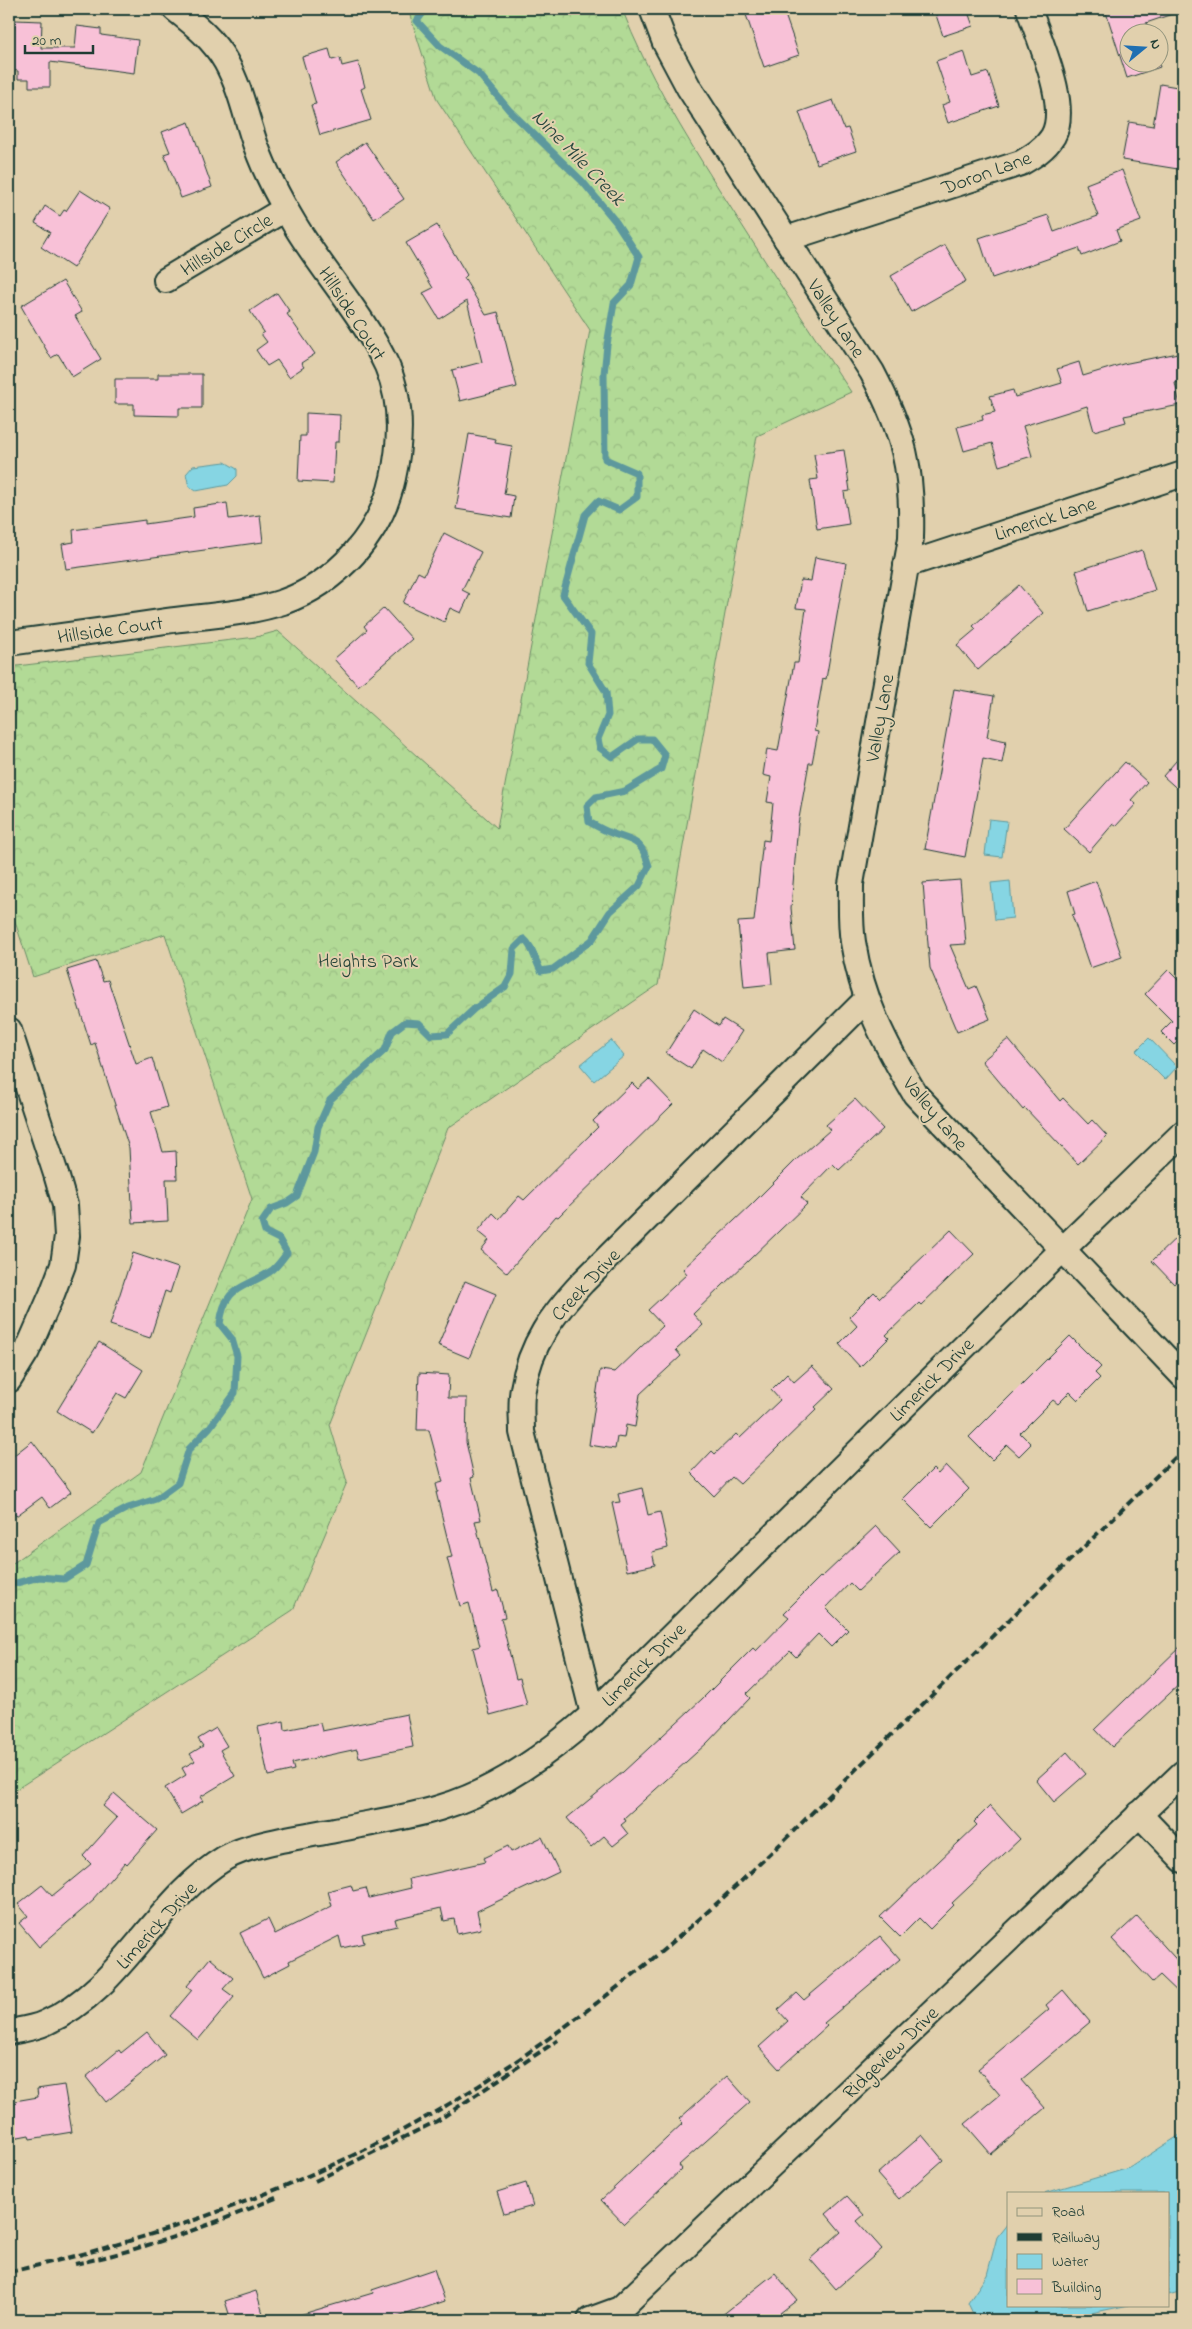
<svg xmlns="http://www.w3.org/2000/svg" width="1192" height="2329" font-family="'Indie Flower',sans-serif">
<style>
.forest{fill:url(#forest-crowns);stroke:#688c65}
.water{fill:#86d5e3;stroke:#5d989d}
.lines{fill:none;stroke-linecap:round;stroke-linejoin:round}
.stream{stroke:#5d989d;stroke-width:7}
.building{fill:#f8c1d7;stroke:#1f3d34}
.minor-casing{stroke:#1f3d34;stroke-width:28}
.minor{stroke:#e1d0ad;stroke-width:24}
.rail{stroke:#1f3d34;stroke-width:4;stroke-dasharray:8 4;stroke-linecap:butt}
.labels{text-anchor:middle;stroke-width:4;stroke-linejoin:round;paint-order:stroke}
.street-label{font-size:20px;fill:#1f3d34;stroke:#e1d0ad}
.park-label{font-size:20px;fill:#264539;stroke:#e1d0ad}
.water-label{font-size:21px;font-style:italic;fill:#24453d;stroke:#e1d0ad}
</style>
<defs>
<pattern id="forest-crowns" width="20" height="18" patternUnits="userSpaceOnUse" patternTransform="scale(1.25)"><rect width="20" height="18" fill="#b2da96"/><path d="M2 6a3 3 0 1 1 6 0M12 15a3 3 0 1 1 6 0" fill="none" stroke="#99bc82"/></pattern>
</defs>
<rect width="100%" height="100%" fill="#e1d0ad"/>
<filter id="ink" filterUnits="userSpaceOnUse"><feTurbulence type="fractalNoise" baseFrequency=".02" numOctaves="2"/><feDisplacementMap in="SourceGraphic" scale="10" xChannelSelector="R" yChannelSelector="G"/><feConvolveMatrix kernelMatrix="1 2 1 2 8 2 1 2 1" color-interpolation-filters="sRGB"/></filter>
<g filter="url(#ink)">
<!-- forest -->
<path class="forest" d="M408,9H622C647,73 682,130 719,189C762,257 806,325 851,392L757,436L658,985L448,1128L330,1425L347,1482L293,1610L9,1794V1566L141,1472L252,1199L165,934L33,977L9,903V667L256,637L278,631L497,828L590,330L437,100Z"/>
<!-- water -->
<g class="water">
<polygon points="225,462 237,469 237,476 228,485 196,491 189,486 186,474 193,466"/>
<polygon points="989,819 1007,821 1002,857 985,855"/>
<polygon points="1010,881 1013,918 995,920 991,883"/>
<polygon points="1149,1038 1177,1067 1165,1080 1136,1051"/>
<polygon points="611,1040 624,1056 594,1081 580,1065"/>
<polygon points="1183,2133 1183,2291 1168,2295 1168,2193 1045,2193 1129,2168"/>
<polygon points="1008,2223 1008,2305 1129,2305 1058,2320 976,2320 968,2303 987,2275 997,2237"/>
</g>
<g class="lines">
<!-- stream -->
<path class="stream" d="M9,1585L39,1577L64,1579L86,1565L99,1523L128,1508L156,1499L178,1483L189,1449L210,1427L235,1393L237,1356L232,1339L220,1324C225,1284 243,1290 271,1271C277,1267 282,1259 287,1253L279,1239L265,1232L262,1222L271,1209L287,1203L297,1196L314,1152L318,1127L330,1100L385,1050L392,1032L405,1022L419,1023L431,1035L447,1034L474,1009L505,987L512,974L514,949L524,939C533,946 535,961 541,971L553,969L592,940L610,912L639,886L649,866C641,839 635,842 611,833C603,830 596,826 589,822L587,806L596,797L625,791L661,769L665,755L652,739H638L612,757L600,748L598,739L608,715L606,692L588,663L591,634L563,595L585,515L598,501L619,510L637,497V473L605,459L604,374L607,345L614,303L631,285L639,257L616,222L582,181L509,110L479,74L440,46L417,21L426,9"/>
</g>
<!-- building -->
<g class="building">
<polygon points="744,9 783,9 799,55 764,67"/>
<polygon points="934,9 967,9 973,26 943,36"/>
<polygon points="1105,9 1177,9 1178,12 1146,23 1149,32 1130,32 1130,62 1158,62 1160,67 1127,78"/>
<polygon points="15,20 42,21 41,48 75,48 77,26 101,29 101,35 138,40 134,73 50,62 50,87 29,87 29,79 18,79 18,71 9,70 9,28 14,29"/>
<polygon points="329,49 332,60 340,58 342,66 358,62 365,87 361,89 371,120 320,135 311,105 316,104 302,57"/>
<polygon points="964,51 972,77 988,72 999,106 948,123 942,105 950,102 936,61"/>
<polygon points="1160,84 1183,88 1183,136 1178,169 1122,160 1129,122 1153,126"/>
<polygon points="833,100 844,129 848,128 856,151 817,164 799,112"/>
<polygon points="189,122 212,187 181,198 164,154 170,152 162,132"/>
<polygon points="365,142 404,199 374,219 336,162"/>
<polygon points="1122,170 1141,221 1116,230 1120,241 1082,256 1079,248 992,278 979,238 1048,215 1054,232 1098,216 1086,184"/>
<polygon points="80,190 110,209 73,268 41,247 50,232 35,223 45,206 60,216 64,210 66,211"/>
<polygon points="437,225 467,275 464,278 486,315 498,312 517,387 460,401 452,370 482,362 467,301 439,319 423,293 433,288 406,243"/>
<polygon points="945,245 966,281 911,312 891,276"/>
<polygon points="63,281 82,312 75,316 101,359 72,377 58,354 51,358 21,306"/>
<polygon points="277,293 290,312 287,314 315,354 301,363 304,367 289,377 277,360 267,366 256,350 267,342 261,334 264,332 250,311"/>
<polygon points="1183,352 1183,381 1175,383 1180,405 1124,416 1126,422 1094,431 1087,406 1023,426 1032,456 999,466 992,443 964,451 957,427 983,420 982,415 995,412 990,396 1013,390 1015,397 1062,383 1057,369 1079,362 1083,376 1123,364"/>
<polygon points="158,374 202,374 202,408 179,408 179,416 134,415 134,404 115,404 115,379 158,379"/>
<polygon points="306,413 340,415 339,442 335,442 333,483 298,481 300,436 306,436"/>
<polygon points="469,434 496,439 495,443 512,446 504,494 514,496 511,518 456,509"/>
<polygon points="844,450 850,491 844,492 849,524 817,529 810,480 818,479 814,454"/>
<polygon points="227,503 229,519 260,515 263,542 66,569 62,544 74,542 73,530 145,520 145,524 194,517 193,508"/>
<polygon points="444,533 481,552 462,590 470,594 461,613 450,608 444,622 403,603 418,572 424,575"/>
<polygon points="1142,550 1155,590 1088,611 1076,571"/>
<polygon points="815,557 846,563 826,679 823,678 814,731 818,732 812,763 809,763 798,824 791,908 795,950 769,953 772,984 744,987 738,922 754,921 763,840 769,841 773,803 767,802 771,777 763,775 767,749 778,751 794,663 798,663 806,609 796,608 801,580 811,581"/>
<polygon points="1019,585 1043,613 978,670 957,645 976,629 973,626"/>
<polygon points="384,608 412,639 358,686 334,659 367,630 364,626"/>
<polygon points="954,689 994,696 987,737 1006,741 1002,763 983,759 965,857 925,849"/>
<polygon points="1183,753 1183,794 1163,776"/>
<polygon points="1125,762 1147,782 1131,800 1136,804 1116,826 1113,824 1089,852 1064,829"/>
<polygon points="960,880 966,944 950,945 969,989 976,986 990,1019 957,1032 930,968 923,883"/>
<polygon points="1096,881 1122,957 1090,968 1072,915 1075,914 1068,891"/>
<polygon points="96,961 103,981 108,980 136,1064 152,1058 167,1107 151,1112 163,1152 176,1151 177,1179 166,1179 168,1221 133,1223 129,1148 95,1043 91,1045 67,970"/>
<polygon points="1168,970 1183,985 1183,1036 1174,1045 1161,1032 1172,1021 1145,994"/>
<polygon points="694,1009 719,1026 723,1019 742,1031 722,1062 703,1049 691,1069 666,1053"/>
<polygon points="1008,1039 1060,1101 1063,1098 1088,1124 1092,1120 1107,1136 1078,1164 1025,1108 1023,1110 982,1061"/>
<polygon points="649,1079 673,1104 558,1217 556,1216 507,1273 481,1250 489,1240 478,1231 493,1213 499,1219 519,1196 524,1200 598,1127 593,1121 632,1083 638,1089"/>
<polygon points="855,1099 883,1129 839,1170 833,1164 801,1197 807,1204 693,1314 703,1325 676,1350 681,1356 640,1394 635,1427 626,1425 624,1438 617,1437 615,1449 589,1445 600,1370 615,1372 663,1326 648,1310 687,1274 683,1269 751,1205 797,1159 830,1130 826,1125"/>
<polygon points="951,1230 974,1254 921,1305 919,1303 886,1335 889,1338 860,1367 839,1344 857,1326 849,1317 874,1292 880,1298"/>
<polygon points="1183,1231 1183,1274 1174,1284 1152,1261"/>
<polygon points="133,1253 178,1268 170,1293 165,1291 150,1338 110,1325"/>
<polygon points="465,1281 496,1294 469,1358 438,1345"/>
<polygon points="1070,1336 1101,1367 1095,1373 1100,1378 1078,1400 1070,1392 1058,1404 1053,1400 1020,1433 1031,1444 1019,1456 1007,1445 992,1460 969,1437"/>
<polygon points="99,1342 143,1370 126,1398 117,1393 92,1433 57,1411"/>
<polygon points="812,1366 834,1389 815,1407 817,1409 740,1484 732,1477 714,1496 691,1473 712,1451 715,1454 736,1434 740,1438 780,1400 771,1390 787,1374 794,1382"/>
<polygon points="419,1373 449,1375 448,1398 467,1398 466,1442 474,1477 471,1478 481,1520 475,1521 493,1592 498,1590 505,1617 501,1618 516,1679 520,1678 527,1705 490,1715 473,1648 480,1646 469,1603 460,1606 447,1558 452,1557 436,1492 438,1492 436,1484 443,1482 429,1430 417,1430"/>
<polygon points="32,1441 71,1492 50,1508 42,1497 16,1516 9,1507 9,1459"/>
<polygon points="946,1465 969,1489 931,1527 903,1499 933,1469 938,1474"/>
<polygon points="642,1488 648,1515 660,1512 668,1548 652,1552 655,1565 627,1571 612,1503 620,1502 618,1494"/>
<polygon points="876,1526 900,1552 858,1591 850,1583 826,1608 848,1630 831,1647 818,1634 796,1657 790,1651 746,1694 750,1698 707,1743 624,1818 626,1821 621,1825 628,1834 613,1846 604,1836 591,1847 567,1818 623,1772 702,1699 753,1648 756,1651 789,1617 784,1613 821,1576 822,1577"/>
<polygon points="1183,1644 1183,1681 1112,1747 1095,1729"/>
<polygon points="407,1714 413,1747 359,1758 357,1749 292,1763 294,1770 268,1776 258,1727 284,1721 285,1730 320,1723 322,1731"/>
<polygon points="216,1728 227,1746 220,1750 235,1776 200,1797 203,1801 181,1814 165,1788 186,1775 182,1768 195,1761 190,1754 203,1746 198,1739"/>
<polygon points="1067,1752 1086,1774 1054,1802 1036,1780"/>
<polygon points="114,1793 157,1830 127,1864 125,1862 93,1899 94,1900 39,1947 19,1923 28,1916 18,1904 42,1885 52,1896 91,1864 83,1856 117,1818 103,1806"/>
<polygon points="990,1806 1020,1839 952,1903 954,1905 930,1929 919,1918 900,1937 880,1917 977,1825 974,1822"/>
<polygon points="542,1837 559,1872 477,1911 481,1929 457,1934 454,1919 444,1921 441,1908 395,1919 397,1926 362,1934 364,1943 342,1948 339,1936 289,1961 290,1964 263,1978 240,1933 268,1919 275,1934 332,1906 328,1891 351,1885 353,1891 366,1888 369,1898 411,1888 409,1879 485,1862 483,1858 508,1846 511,1852"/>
<polygon points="1137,1916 1183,1967 1183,1997 1160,1975 1152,1982 1112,1939"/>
<polygon points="880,1936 900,1959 824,2023 827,2026 779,2069 759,2047 788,2021 778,2010 797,1993 804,2000"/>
<polygon points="210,1958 233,1978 223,1989 234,1997 198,2040 170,2016 192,1990 187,1986"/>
<polygon points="1063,1990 1090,2022 1021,2080 1045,2108 991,2154 965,2124 1000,2095 978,2069 1049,2009 1046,2005"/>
<polygon points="147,2032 165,2055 106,2102 86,2077 119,2050 121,2053"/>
<polygon points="727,2076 750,2102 679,2165 682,2169 624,2224 601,2200 683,2123 679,2119"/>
<polygon points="64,2085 72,2132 30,2139 29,2135 13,2138 9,2102 38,2097 37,2089"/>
<polygon points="922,2135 943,2160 899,2199 877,2174"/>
<polygon points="526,2183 533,2206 504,2214 497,2192"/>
<polygon points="847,2196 864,2215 857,2221 882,2249 836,2289 810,2259 841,2232 826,2214"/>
<polygon points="434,2269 445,2301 389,2320 297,2320 296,2316 373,2293 372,2290"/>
<polygon points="775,2273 797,2300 771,2320 716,2320"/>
<polygon points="256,2291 265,2320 231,2320 225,2301"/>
</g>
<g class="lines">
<!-- minor casing -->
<g class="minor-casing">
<g id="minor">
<path d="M652,9L665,43L689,88L872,372C904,433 913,469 911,538L851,884C851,903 850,923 853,942C862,1000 885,1044 915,1094L1183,1376"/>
<path d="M786,239L1021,163C1033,156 1045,149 1053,136C1070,106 1039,40 1029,9"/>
<polyline points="166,280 285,209"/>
<polyline points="906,565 1183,474"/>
<path d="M9,643C61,636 113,629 166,621C204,616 246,614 283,602C337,583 381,534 393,478C401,442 402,401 387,366C364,316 324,273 295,225C280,200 266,174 256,146C246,118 241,89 226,62C214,40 194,24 175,9"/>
<polyline points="9,1030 56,1174 65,1205 67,1236 63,1265 52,1294 27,1351 9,1380"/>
<path d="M593,1714L522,1432C522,1418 520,1402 523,1389C530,1344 553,1314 583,1282L866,1000"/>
<polyline points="1139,1814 1183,1860"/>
<path d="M9,2032C20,2030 35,2028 45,2023C123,1989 155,1900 225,1858C251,1843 305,1836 335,1830C369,1823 406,1818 439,1808C497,1791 548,1754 593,1714L1063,1249L1183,1133"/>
<polyline points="590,2320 620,2309 1183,1773"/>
</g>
</g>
<!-- minor -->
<use href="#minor" class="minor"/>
<!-- rail -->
<g class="rail">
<polyline points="315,2181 437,2121 558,2040"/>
<path d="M75,2264C145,2249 212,2225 278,2197"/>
<path d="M9,2272C175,2235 339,2175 483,2083C569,2027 651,1964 726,1895C779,1847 828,1796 879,1747C980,1648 1082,1549 1183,1450"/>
</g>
</g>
</g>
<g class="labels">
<!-- street labels -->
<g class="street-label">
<text transform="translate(986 172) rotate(-20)" y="7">Doron Lane</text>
<text transform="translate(226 244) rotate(-31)" y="7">Hillside Circle</text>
<text transform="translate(353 313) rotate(57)" y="7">Hillside Court</text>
<text transform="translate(837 318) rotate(57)" y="7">Valley Lane</text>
<text transform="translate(1045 518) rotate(-18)" y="7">Limerick Lane</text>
<text transform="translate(110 629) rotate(-8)" y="7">Hillside Court</text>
<text transform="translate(879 718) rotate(-80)" y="7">Valley Lane</text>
<text transform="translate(936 1113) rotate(50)" y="7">Valley Lane</text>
<text transform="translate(585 1284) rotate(-47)" y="7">Creek Drive</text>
<text transform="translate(931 1379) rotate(-45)" y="7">Limerick Drive</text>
<text transform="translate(643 1664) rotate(-45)" y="7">Limerick Drive</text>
<text transform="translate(156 1925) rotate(-48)" y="7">Limerick Drive</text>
<text transform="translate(890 2052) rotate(-44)" y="7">Ridgeview Drive</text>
</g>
<!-- park labels -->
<g class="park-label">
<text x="368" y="967">Heights Park</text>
</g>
<!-- water labels -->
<g class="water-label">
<text transform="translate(579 157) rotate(46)" y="7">Nine Mile Creek</text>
</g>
</g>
<!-- margin -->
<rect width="1192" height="2329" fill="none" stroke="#e1d0ad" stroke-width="30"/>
<rect x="15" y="15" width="1162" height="2299" fill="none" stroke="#1f3d34" stroke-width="2" filter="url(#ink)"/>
<!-- legend -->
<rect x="1007" y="2192" width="162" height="115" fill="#e1d0ad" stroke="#93957d"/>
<rect x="1017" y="2208" width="25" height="8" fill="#e1d0ad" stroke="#93957d"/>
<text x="1052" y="2216" font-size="15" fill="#1f3d34">Road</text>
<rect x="1017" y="2233" width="25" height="8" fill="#1f3d34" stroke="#93957d"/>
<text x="1052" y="2242" font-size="15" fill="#1f3d34">Railway</text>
<rect x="1017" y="2254" width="25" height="15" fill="#86d5e3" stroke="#93957d"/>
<text x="1052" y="2266" font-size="15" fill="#1f3d34">Water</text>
<rect x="1017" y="2279" width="25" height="15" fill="#f8c1d7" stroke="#93957d"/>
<text x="1052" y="2292" font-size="15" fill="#1f3d34">Building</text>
<!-- north arrow -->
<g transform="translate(1144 48) rotate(72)"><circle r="24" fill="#e1d0ad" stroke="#93957d"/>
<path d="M0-4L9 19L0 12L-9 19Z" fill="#1f6fb2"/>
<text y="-8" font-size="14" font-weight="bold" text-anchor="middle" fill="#1f3d34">N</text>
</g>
<!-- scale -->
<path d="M25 45v8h68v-8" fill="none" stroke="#1f3d34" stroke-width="2.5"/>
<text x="32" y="45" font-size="15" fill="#1f3d34" stroke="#e1d0ad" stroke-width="4" paint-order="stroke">20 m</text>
</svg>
